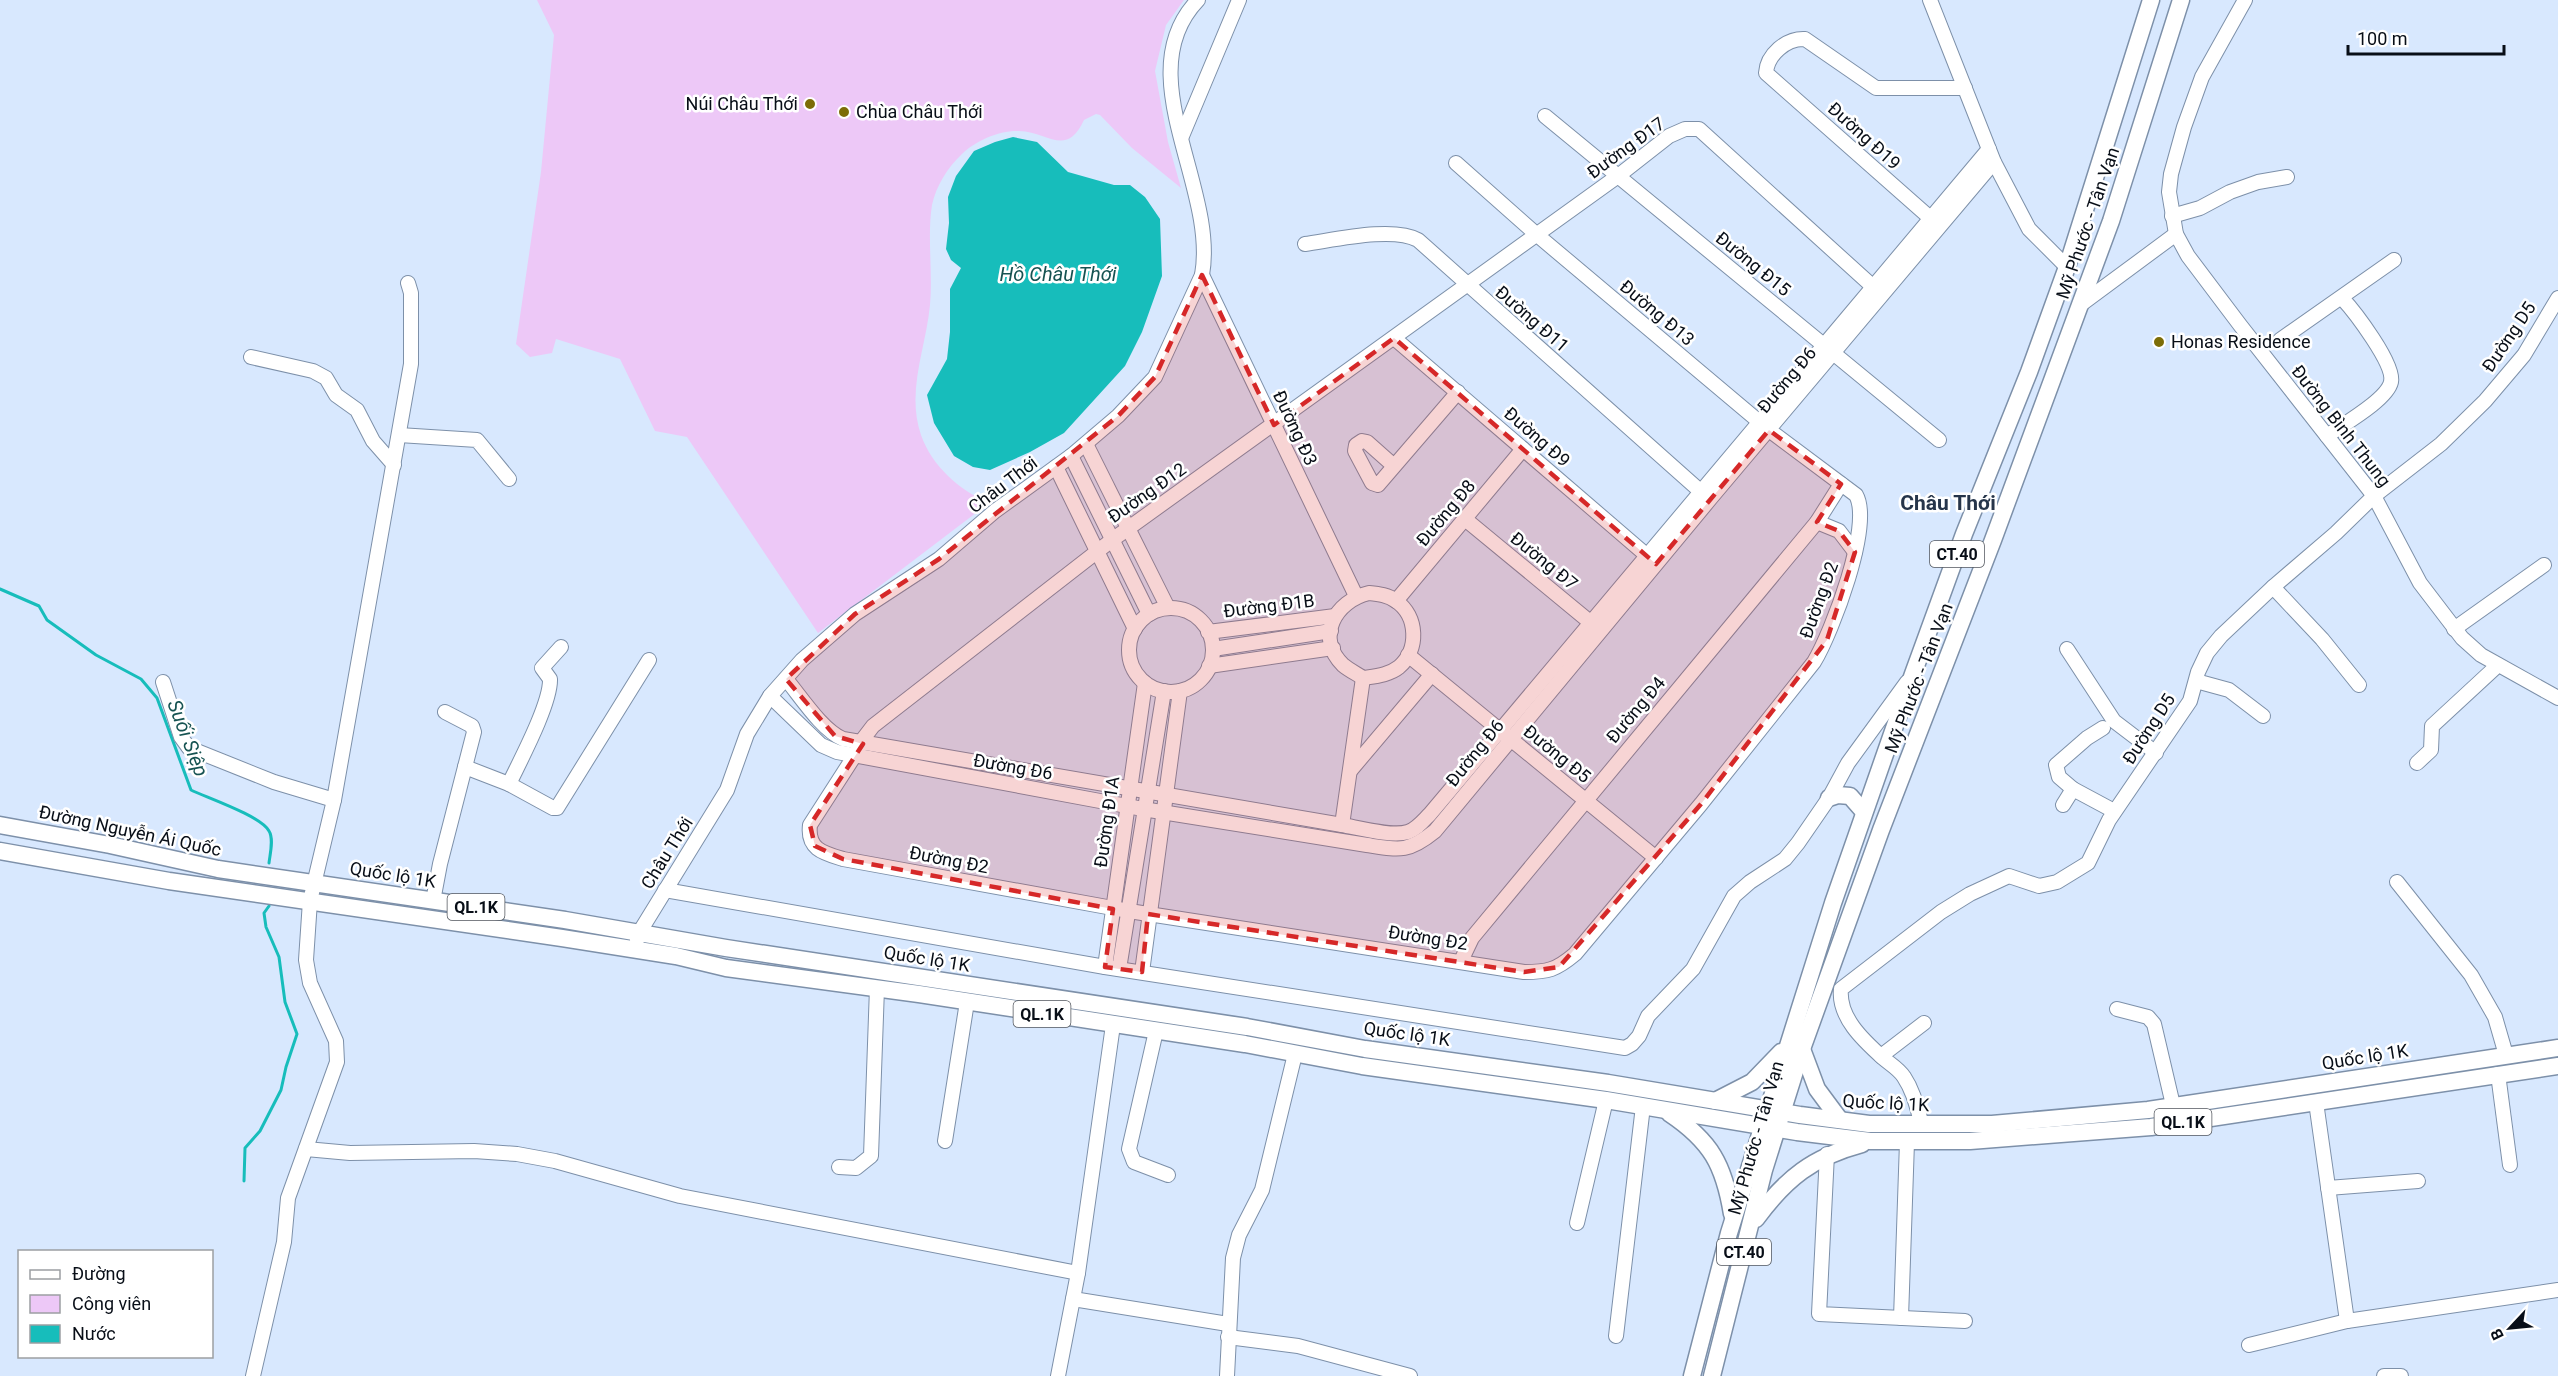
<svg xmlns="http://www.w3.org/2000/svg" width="2558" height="1376" font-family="Roboto,sans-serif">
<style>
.green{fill:#edc8f7}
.water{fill:#17bdbb}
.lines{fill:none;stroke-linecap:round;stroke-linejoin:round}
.stream{stroke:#17bdbb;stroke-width:3}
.minor-casing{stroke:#7d90a9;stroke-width:16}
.major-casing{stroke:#7d90a9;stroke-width:19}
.minor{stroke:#fff;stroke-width:14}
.major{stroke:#fff;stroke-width:16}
.marked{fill:#d62828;fill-opacity:0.2;stroke:#d62828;stroke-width:4.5;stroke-dasharray:12 8;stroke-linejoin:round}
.poi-dot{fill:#7c6d07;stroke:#fff;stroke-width:2}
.labels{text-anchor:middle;stroke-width:5;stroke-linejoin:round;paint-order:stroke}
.shield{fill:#fff;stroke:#52565d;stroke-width:1.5}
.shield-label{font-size:16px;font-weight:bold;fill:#080e17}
.poi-label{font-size:18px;fill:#080e17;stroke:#fff;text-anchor:start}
.street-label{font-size:18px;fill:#080e17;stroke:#fff}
.water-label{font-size:20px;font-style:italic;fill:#165352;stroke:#fff}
.quarter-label{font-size:21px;font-weight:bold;fill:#26354a;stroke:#fff}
</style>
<rect width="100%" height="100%" fill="#d8e8fe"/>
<!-- green -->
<path class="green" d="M537,0H1184L1166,25L1155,71L1168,142L1181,188L1132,148L1100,115L1096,114L1084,120C1066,158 1049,132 1019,131C1000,130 975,141 962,154C948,167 936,186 932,205C927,236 933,273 930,305C926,348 906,391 921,435C932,466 959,490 989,503L818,633L687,437L655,431L620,359L556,339L552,353L530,357L516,344L541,172L554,35Z"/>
<!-- water -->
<polygon class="water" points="1013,137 1037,142 1068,172 1114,185 1130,185 1145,197 1160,219 1162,276 1142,332 1125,366 1064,433 1030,452 990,470 973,467 954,456 934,423 927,395 947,359 950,332 950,289 961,268 951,260 946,249 949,223 948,197 956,176 974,151 995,142"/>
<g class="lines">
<!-- stream -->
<g class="stream">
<path d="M0,589L39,606L47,620L96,655L141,679L157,698L191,790C208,798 261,816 269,831C274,839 270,854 269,863"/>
<polyline points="244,1181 245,1148 260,1131 281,1090 286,1067 297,1034 285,1002 279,957 266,927 264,913 269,906"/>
</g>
<!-- minor casing -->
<g class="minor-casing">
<g id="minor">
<polyline points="1930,0 1994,162 2029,229 2067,267"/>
<polyline points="2245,0 2202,77 2184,127 2171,174 2169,192 2176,234 2188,256 2240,325 2374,496 2420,583 2462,638 2481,655 2558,698"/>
<polyline points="1545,116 1939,440"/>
<polyline points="1182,136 1239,0"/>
<path d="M1456,163L1536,234L1769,430L1856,495C1873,525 1832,632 1814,662L1701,804L1575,954C1556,970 1548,972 1524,972L1129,911L843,859C823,853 807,849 810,825L855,755L860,743L873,726L1112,540L1618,176L1669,136L1685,129H1699L1881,294"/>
<polyline points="2172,216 2200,208 2230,192 2258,182 2287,177"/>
<path d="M1937,224L1766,73C1767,55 1786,38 1805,39L1876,88H1965"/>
<path d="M1305,244C1334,240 1393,226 1418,240L1708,498"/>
<polyline points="1202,275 1356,596"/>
<polyline points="2080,305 2176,234"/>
<polyline points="1394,338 1652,560"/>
<polyline points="2280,340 2394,260"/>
<polyline points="251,357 313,371 326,378 336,395 357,410 373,441 394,465"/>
<polyline points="399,435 477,440 509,479"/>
<path d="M2327,436C2342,425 2387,400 2391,382C2395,364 2354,311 2342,298"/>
<polyline points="1086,444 1168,608"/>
<polyline points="1071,456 1149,614"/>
<polyline points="1394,466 1367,442 1362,441 1356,445 1355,451 1372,483 1378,485 1458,392"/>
<polyline points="1056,467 1135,629"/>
<polyline points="1465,519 1596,627"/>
<polyline points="1817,522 1839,531 1855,552"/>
<polyline points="2273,587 2322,639 2359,685"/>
<path d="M1369,593C1379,594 1388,595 1396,601C1418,616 1419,650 1399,667C1389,675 1376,676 1363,678C1357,674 1349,670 1343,665C1315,637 1335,601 1369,593Z"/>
<polyline points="1396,601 1523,449"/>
<circle cx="1171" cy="650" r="42"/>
<polyline points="2454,629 2544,565"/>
<polyline points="1208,632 1335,616"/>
<polyline points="1213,649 1331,631"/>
<polyline points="2067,649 2114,721 2156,753"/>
<polyline points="1408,655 1656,858"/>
<polyline points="1209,666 1333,648"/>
<path d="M786,679C801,697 822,730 843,739L1342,825C1359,828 1392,837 1408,832C1417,829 1423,821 1430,814L1989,149"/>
<polyline points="2196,681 2229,690 2263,716"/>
<polyline points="163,682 181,737 189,748 274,782 334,800"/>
<path d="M770,696L821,745L837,752L1143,809L1367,845C1399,850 1408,853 1435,831L1710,499L1994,162"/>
<polyline points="2417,763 2431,750 2432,726 2498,665"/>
<path d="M465,767L509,784C520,761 551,703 550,679L542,668L561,647"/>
<polyline points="1350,771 1432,674"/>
<polyline points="509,784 553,808 557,808 649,660"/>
<polyline points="2073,789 2059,777 2056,765 2087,738 2103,728"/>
<polyline points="2063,805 2073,789 2114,811"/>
<polyline points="1342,825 1363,678"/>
<polyline points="2397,882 2471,975 2495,1017 2506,1055"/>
<polyline points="665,890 1105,967 1625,1048 1632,1044 1639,1036 1648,1016 1693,969 1734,896 1750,882 1785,859 1798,843 1829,798 1848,763 1907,682"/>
<polyline points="433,901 440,864 474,732 472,726 445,712"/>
<path d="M637,940L639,933L727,790L747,734L770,696L802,660L855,614L939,559L995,511L1071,456L1118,416L1155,377L1202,275C1218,187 1127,74 1198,0"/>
<polyline points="1461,961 1472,938 1817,522 1841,484"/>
<polyline points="1105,967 1145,683"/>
<polyline points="1119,969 1164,691"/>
<polyline points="1142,972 1180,691"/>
<polyline points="2117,1009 2148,1017 2154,1024 2173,1105"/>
<polyline points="1156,1031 1129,1149 1134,1162 1168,1175"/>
<polyline points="1881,1056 1924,1023"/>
<polyline points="2498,1074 2510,1165"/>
<polyline points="2316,1102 2347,1321"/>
<path d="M1922,1125C1917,1108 1914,1092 1904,1077C1899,1069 1890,1064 1883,1058C1863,1040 1838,1017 1841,989L1941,912L1970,894L2009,876L2039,886L2057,882L2088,863L2109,820L2190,701L2198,672L2207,653L2221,636L2273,587L2336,533L2374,496L2441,444L2485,401L2524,355L2558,298"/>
<polyline points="945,1141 967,1002"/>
<polyline points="306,1149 350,1153 474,1151 517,1154 555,1161 680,1196 1078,1273"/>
<polyline points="1827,1154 1819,1314 1965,1321"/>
<polyline points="839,1167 856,1168 871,1156 877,988"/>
<polyline points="2328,1188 2418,1181"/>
<polyline points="1577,1223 1606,1100"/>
<polyline points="1073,1299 1228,1324"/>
<polyline points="1901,1318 1907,1142"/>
<polyline points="1616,1336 1643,1106"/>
<polyline points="1228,1337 1298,1346 1410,1376"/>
<polyline points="2249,1345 2347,1321 2558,1290"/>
<polyline points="253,1376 284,1242 288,1198 337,1062 336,1041 310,983 306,960 310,901 334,800 411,364 411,293 408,283"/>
<polyline points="1058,1376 1078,1273 1113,1025"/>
<polyline points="1227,1376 1233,1258 1239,1235 1262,1190 1295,1054"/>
<polyline points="2384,1376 2401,1376"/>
</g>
</g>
<!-- major casing -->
<g class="major-casing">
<g id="major">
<polyline points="1829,798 1838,795 1850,796 1864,812"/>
<polyline points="0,825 110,845 218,869 565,920 726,948 1247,1027 1365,1049 1608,1083 1800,1115 1869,1124 1992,1124 2148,1110 2558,1048"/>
<polyline points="0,851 169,881 562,938 676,956 726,968 919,994 1245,1044 1362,1066 1606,1100 1797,1132 1870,1141 1970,1141 2151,1127 2558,1066"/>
<polyline points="1802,1049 1817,1089 1840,1120"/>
<polyline points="1715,1101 1752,1082 1781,1052"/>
<path d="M1669,1113C1711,1141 1724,1165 1732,1214"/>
<path d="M1756,1219C1786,1178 1813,1157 1862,1144"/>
<polyline points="1692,1376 1729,1233 1833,903 1913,674 1964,534 2029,372 2067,267 2151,0"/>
<polyline points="1712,1376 1764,1170 1802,1049 1881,830 1993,540 2111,221 2181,0"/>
</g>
</g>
<!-- minor -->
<use href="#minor" class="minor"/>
<!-- major -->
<use href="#major" class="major"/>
</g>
<!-- marked area -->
<path class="marked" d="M1202,275L1274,425L1394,338L1656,564L1769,430L1841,484L1817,522L1839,531L1855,552L1827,640L1701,804L1559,967L1524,972L1148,914L1142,972L1105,967L1113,909L843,859L815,846L810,825L863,744L835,736L786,679L855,614L939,559L1118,416L1155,377Z"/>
<!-- markers -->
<g class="poi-dot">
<circle cx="810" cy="104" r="6"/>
<circle cx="844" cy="112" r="6"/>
<circle cx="2159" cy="342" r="6"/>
</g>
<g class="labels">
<!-- shield labels -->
<g class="shield">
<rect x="1930" y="541" width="54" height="26" rx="4.5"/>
<rect x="447.5" y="894" width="57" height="26" rx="4.5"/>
<rect x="1013.5" y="1001" width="57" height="26" rx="4.5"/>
<rect x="2154.5" y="1109" width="57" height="26" rx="4.5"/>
<rect x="1717" y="1239" width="54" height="26" rx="4.5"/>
</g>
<g class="shield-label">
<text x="1957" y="560">CT.40</text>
<text x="476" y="913">QL.1K</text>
<text x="1042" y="1020">QL.1K</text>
<text x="2183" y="1128">QL.1K</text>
<text x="1744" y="1258">CT.40</text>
</g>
<!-- poi labels -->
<g class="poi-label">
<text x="798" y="110" text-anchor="end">Núi Châu Thới</text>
<text x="856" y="118">Chùa Châu Thới</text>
<text x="2171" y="348">Honas Residence</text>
</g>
<!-- street labels -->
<g class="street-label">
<text transform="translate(1864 136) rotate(42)" y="6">Đường Đ19</text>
<text transform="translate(1626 148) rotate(-36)" y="6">Đường Đ17</text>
<text transform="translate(2088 223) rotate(-71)" y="6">Mỹ Phước - Tân Vạn</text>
<text transform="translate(1753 264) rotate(39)" y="6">Đường Đ15</text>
<text transform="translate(1657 313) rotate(40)" y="6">Đường Đ13</text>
<text transform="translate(1532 319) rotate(41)" y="6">Đường Đ11</text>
<text transform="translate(2509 337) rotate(-56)" y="6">Đường D5</text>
<text transform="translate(1787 380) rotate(-50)" y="6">Đường Đ6</text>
<text transform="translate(2341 426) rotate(52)" y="6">Đường Bình Thung</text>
<text transform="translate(1295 428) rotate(65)" y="6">Đường Đ3</text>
<text transform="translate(1537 437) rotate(41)" y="6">Đường Đ9</text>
<text transform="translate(1003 485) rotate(-37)" y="6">Châu Thới</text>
<text transform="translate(1147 493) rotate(-35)" y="6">Đường Đ12</text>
<text transform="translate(1446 513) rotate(-50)" y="6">Đường Đ8</text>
<text transform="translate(1544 561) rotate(39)" y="6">Đường Đ7</text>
<text transform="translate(1819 600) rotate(-70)" y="6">Đường Đ2</text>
<text transform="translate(1269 606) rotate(-7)" y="6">Đường Đ1B</text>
<text transform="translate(1919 678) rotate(-69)" y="6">Mỹ Phước - Tân Vạn</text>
<text transform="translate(1636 710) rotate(-50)" y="6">Đường Đ4</text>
<text transform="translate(2149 729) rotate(-57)" y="6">Đường D5</text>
<text transform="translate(1475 753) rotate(-51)" y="6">Đường Đ6</text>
<text transform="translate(1557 754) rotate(39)" y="6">Đường Đ5</text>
<text transform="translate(1013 767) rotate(10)" y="6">Đường Đ6</text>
<text transform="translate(1107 822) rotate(-82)" y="6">Đường Đ1A</text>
<text transform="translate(130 831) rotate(12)" y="6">Đường Nguyễn Ái Quốc</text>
<text transform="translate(667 853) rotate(-58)" y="6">Châu Thới</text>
<text transform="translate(949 860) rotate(11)" y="6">Đường Đ2</text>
<text transform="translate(393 875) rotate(9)" y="6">Quốc lộ 1K</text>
<text transform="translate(1428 938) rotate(9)" y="6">Đường Đ2</text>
<text transform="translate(927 959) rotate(9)" y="6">Quốc lộ 1K</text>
<text transform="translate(1407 1034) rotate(8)" y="6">Quốc lộ 1K</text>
<text transform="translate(2365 1057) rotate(-9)" y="6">Quốc lộ 1K</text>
<text transform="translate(1886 1103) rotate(3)" y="6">Quốc lộ 1K</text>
<text transform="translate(1756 1138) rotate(-74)" y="6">Mỹ Phước - Tân Vạn</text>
</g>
<!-- water labels -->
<g class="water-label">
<text x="1058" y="281">Hồ Châu Thới</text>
<text transform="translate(188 738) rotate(69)" y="7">Suối Siệp</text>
</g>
<!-- quarter labels -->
<g class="quarter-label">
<text x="1948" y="510">Châu Thới</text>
</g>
</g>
<!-- legend -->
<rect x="18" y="1250" width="195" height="108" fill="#ffffff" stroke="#9c9fa2" stroke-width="1.5"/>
<rect x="30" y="1270" width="30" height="9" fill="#ffffff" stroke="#9c9fa2" stroke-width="1.5"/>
<text x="72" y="1280" font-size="18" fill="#080e17">Đường</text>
<rect x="30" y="1295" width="30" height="18" fill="#edc8f7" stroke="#9c9fa2" stroke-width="1.5"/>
<text x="72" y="1310" font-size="18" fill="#080e17">Công viên</text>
<rect x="30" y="1325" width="30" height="18" fill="#17bdbb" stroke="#9c9fa2" stroke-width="1.5"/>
<text x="72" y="1340" font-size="18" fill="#080e17">Nước</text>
<!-- north arrow -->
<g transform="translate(2510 1328) rotate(244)" stroke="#ffffff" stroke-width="4.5" paint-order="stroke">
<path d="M0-4.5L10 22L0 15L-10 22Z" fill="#080e17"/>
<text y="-9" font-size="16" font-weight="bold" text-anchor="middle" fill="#080e17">B</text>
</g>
<!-- scale -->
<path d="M2348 45v9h156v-9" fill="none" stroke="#080e17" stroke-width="3"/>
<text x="2357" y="45" font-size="18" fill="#080e17" stroke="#ffffff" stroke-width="4.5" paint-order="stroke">100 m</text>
</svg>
